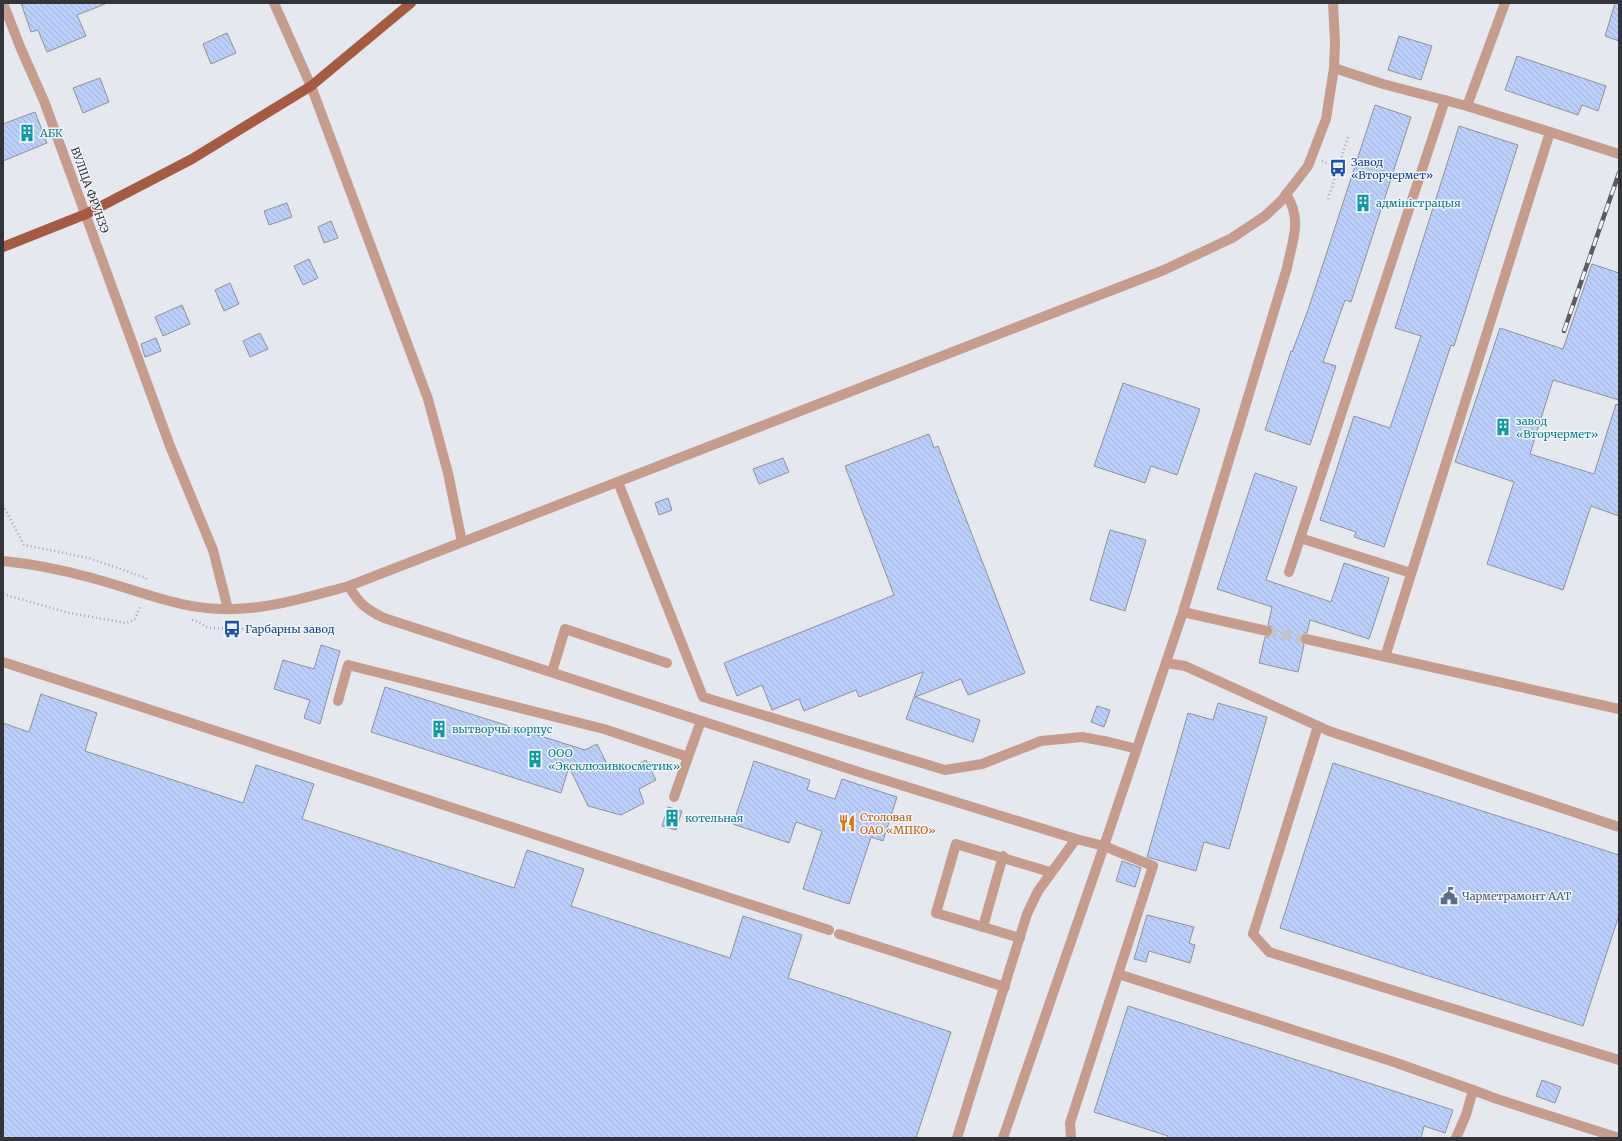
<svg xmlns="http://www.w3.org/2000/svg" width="1622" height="1141" font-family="Merriweather,serif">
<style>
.building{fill:url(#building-back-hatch);stroke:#8f9298}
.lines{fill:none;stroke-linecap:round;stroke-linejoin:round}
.minor-tunnel{stroke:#c1c5ca;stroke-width:10;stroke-dasharray:10 5;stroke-linecap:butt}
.path{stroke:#a5a8ad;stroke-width:2.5;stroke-dasharray:1 3;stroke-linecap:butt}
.minor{stroke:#c89c8d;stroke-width:10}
.major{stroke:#a65a40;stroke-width:10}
.rail-casing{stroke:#595b5f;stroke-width:4.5}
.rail{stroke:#f3f6fc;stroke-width:3;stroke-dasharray:9;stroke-linecap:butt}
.labels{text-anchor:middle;stroke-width:3;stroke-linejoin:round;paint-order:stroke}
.culture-label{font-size:11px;fill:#0d838f;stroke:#f3f6fc;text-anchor:start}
.transit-label{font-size:11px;fill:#164399;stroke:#f3f6fc;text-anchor:start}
.street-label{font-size:11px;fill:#333437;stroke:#f3f6fc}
.food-label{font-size:11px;fill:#c56008;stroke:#f3f6fc;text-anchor:start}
.service-label{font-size:11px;fill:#4e5e75;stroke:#f3f6fc;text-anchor:start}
</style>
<defs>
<pattern id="building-back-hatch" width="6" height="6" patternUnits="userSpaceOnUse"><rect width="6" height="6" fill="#bacffc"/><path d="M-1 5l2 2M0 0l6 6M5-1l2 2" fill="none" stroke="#a0b2d9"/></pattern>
</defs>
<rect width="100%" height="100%" fill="#e5e9ef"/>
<!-- building -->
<g class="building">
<polygon points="21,3 105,3 105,4 77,15 86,36 47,52 38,30 31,32"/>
<polygon points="1615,3 1619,3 1619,41 1605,36"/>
<polygon points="227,33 236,53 211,64 203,44"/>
<polygon points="1399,36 1432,46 1421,80 1388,70"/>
<polygon points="1517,56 1606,86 1598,111 1582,105 1578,115 1505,90"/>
<polygon points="100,78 109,102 83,113 73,88"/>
<polygon points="1375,105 1411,117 1351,302 1345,300 1323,362 1336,366 1310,445 1265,430 1291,351 1292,352 1308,310"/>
<polygon points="35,112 47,143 3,161 3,124"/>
<polygon points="1459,126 1518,145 1454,346 1451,345 1384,547 1354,537 1356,532 1320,520 1354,416 1390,428 1421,336 1395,328"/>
<polygon points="287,203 292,217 269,225 264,211"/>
<polygon points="331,221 338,238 324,243 318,227"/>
<polygon points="309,259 318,278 303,285 294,266"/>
<polygon points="1592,264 1619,273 1619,400 1553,380 1530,454 1594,474 1616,404 1619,405 1619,516 1591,506 1563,590 1487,564 1514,482 1455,462 1500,328 1563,349"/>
<polygon points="230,283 239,304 224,311 215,290"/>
<polygon points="182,305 190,324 163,336 155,317"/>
<polygon points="260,333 268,349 250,357 243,341"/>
<polygon points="156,338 161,351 145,357 141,344"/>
<polygon points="1123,383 1200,409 1177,475 1151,466 1145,483 1094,466"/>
<polygon points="929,434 934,448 938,446 1025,673 968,695 961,679 915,697 980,720 973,742 906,719 923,672 859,697 856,690 804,711 799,699 772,710 762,685 737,696 724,663 894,595 845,466"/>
<polygon points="783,458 789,472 759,484 753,469"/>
<polygon points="1255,473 1297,487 1266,580 1331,602 1344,563 1389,578 1369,639 1310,620 1307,633 1304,633 1300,637 1300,641 1304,645 1298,672 1259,663 1265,637 1269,637 1273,632 1272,627 1268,625 1272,607 1217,589"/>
<polygon points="668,498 672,510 659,515 655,503"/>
<polygon points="1110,530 1146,540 1125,611 1090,600"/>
<polygon points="321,645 340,651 320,724 304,718 310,700 274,689 283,660 314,669"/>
<polygon points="385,687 585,750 597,744 610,770 617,767 627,770 646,760 656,780 639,789 644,803 621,815 588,806 569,767 561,793 371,732"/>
<polygon points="41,694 97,713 85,751 243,803 256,765 314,784 302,819 514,888 527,850 584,869 571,906 730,958 743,916 802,935 788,978 951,1032 916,1138 3,1138 3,723 29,732"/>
<polygon points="1218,703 1267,717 1229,849 1204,842 1196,871 1147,857 1188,713 1213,720"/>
<polygon points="1097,706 1110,710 1104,727 1091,722"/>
<polygon points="754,761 810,780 807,790 835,799 842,779 897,797 883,841 871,837 849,904 803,889 822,831 796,822 789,843 733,824"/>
<polygon points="1333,763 1619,855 1619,915 1583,1026 1280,928"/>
<polygon points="668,807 682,811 676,830 662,826"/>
<polygon points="1122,861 1141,868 1135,887 1116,881"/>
<polygon points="1147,915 1194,927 1189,943 1195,945 1190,963 1149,951 1146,962 1134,959"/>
<polygon points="1128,1006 1453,1110 1445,1133 1424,1126 1421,1138 1167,1138 1168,1136 1094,1112"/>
<polygon points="1542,1080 1561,1087 1555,1103 1536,1096"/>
</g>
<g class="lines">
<!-- minor-tunnel -->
<polyline class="minor-tunnel" points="1267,631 1306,639"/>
<!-- path -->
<g class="path">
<polyline points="1322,161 1338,168"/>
<polyline points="1328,199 1348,137"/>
<polyline points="3,505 24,545 89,558 146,578 146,581"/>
<polyline points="3,594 69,613 126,623 135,619 140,607"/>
<polyline points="192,620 199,622 208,628 252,629"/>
</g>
<!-- minor -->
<g class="minor">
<polyline points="3,3 21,49 44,101 170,446 213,550 228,609"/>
<polyline points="274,3 311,86 428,399 448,473 462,542"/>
<polyline points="1334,68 1383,84 1467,106"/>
<polyline points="1550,132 1619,154"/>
<polyline points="618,482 703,697 945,770 982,764 1041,741 1082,737 1109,742 1137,749"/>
<polyline points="1300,538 1411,573"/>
<path d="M3,561C33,564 63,570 92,578C141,591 182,611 234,609C274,608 311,596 349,586L1164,270L1232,238L1265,216L1281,201L1308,166L1326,119L1334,68L1335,42L1333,3"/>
<polyline points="1289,572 1445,100"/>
<path d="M349,586C359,604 366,609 384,618L862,773L1076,839L1104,846L1183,612L1287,268C1292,241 1303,220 1286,194"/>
<polyline points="1183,612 1267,631"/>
<polyline points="1306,639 1619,709"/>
<polyline points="1385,657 1550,132 1467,106 1505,3"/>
<polyline points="3,662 829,930"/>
<polyline points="1166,663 1185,666 1329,731 1619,827"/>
<polyline points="552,672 565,629 667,663"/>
<polyline points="338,701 348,665 604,729 688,757 701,721"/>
<polyline points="1318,726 1253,934 1269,952 1619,1060"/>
<polyline points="674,797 688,757"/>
<polyline points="983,927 1003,856"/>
<polyline points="839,934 1005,987"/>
<polyline points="1020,938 936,913 956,844 1050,872"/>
<polyline points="1118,974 1391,1061 1473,1090"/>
<polyline points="957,1138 1027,914 1038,891 1076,839"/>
<polyline points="1003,1138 1104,846 1153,866 1070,1123 1071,1138"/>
<polyline points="1456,1138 1466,1115 1473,1090 1497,1099 1619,1138"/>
</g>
<!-- major -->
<polyline class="major" points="3,247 86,214 192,159 311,86 411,3"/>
<!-- rail casing -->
<g class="rail-casing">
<polyline id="rail" points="1564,331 1619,173"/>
</g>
<!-- rail -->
<use href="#rail" class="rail"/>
</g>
<!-- icons -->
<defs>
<g id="building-bare" transform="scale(1.38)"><path d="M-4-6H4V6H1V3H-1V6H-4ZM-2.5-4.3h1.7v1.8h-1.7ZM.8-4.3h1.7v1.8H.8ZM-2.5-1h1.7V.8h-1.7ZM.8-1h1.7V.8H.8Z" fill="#0f9aa8" stroke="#f3f6fc" stroke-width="2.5" paint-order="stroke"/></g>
<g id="bus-bare" transform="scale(1.38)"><path d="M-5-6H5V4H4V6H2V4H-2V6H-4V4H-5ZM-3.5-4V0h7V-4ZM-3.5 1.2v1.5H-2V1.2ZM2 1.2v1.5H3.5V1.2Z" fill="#1a4fb4" stroke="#f3f6fc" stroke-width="2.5" paint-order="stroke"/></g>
<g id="restaurant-bare" transform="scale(1.38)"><path d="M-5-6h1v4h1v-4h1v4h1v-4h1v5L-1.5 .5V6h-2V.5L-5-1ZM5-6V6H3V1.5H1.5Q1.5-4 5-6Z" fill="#e8710a" stroke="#f3f6fc" stroke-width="2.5" paint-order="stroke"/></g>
<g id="civic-bare" transform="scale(1.38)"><path d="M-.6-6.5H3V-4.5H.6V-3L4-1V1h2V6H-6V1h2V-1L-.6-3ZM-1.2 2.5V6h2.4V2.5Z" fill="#5c6f8a" stroke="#f3f6fc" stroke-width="2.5" paint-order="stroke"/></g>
</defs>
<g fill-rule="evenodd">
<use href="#building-bare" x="27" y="133"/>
<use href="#bus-bare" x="1338" y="168"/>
<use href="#building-bare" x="1363" y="203"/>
<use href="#building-bare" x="1503" y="427"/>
<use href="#bus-bare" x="232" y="629"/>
<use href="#building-bare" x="439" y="729"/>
<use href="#building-bare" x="535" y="759"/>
<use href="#building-bare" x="672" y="818"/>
<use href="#restaurant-bare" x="847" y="823"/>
<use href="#civic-bare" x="1449" y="896"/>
</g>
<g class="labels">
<!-- culture labels -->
<g class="culture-label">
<text x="40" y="137">АБК</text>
<text x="1376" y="207">адміністрацыя</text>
<text x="1516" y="425">завод<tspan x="1516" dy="13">«Вторчермет»</tspan></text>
<text x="452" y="733">вытворчы корпус</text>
<text x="548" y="757">ООО<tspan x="548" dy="13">«Эксклюзивкосметик»</tspan></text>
<text x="685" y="822">котельная</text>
</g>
<!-- transit labels -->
<g class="transit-label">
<text x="1351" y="166">Завод<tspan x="1351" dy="13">«Вторчермет»</tspan></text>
<text x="245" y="633">Гарбарны завод</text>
</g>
<!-- street labels -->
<g class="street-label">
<text transform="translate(90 190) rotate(70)" y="4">ВУЛІЦА ФРУНЗЭ</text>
</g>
<!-- food labels -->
<g class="food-label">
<text x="860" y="821">Столовая<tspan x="860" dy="13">ОАО «МПКО»</tspan></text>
</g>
<!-- service labels -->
<g class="service-label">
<text x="1462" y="900">Чарметрамонт ААТ</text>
</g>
</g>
<!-- border -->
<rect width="1622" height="1141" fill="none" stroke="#333437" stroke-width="8"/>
</svg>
